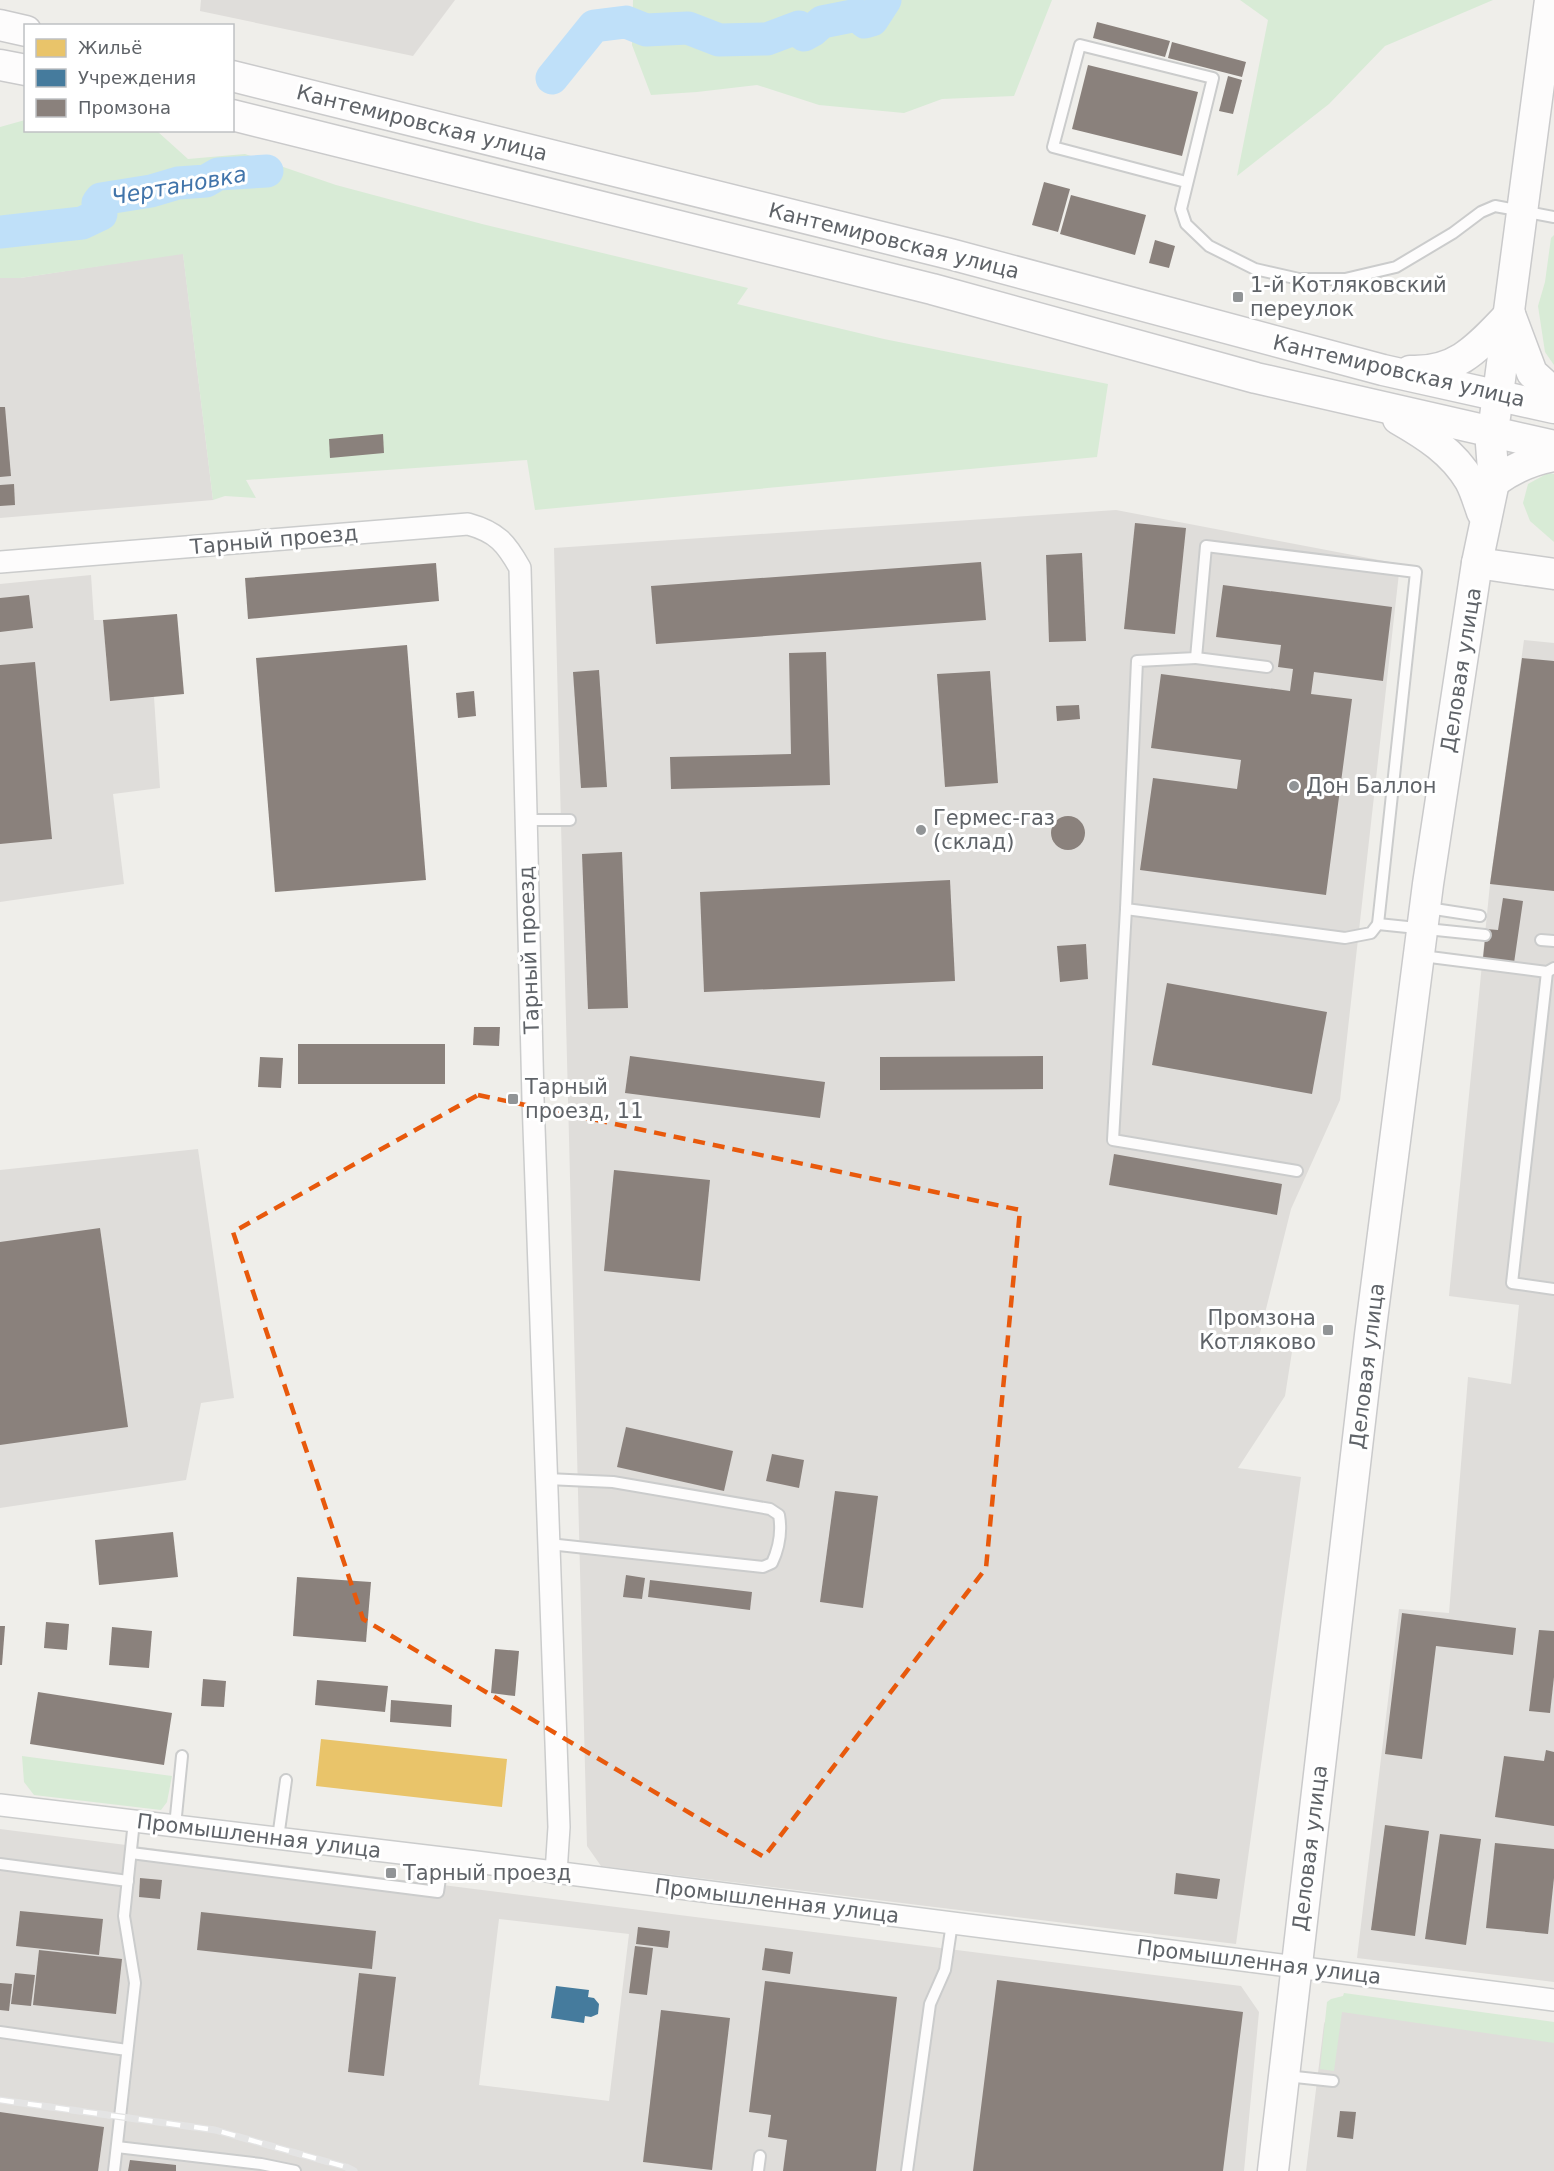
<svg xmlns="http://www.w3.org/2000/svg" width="1554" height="2171" font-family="'DejaVu Sans',sans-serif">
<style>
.industrial{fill:#dfddda;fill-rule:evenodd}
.green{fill:#d8ebd6}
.homes{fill:#e9c46a}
.public{fill:#457b9d}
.industry{fill:#8a817c}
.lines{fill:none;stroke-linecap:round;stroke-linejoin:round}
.river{stroke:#bfe0f9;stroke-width:33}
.lane-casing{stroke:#cbcccc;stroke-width:14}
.street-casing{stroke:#cbcccc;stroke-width:24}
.secondary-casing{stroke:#cacacb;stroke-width:33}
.lane{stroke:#fdfcfc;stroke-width:10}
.street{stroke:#fdfcfc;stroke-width:21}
.secondary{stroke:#fdfcfc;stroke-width:30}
.rail-casing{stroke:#e4e4e4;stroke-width:7}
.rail{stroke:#fff;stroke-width:4.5;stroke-dasharray:14;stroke-linecap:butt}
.marked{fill:none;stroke:#e8590c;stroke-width:4.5;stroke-dasharray:12 8;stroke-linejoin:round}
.poi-dot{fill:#919496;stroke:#fff;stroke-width:2}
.labels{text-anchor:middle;stroke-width:6;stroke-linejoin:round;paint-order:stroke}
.street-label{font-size:21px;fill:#5f6368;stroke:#fff}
.poi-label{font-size:21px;fill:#5f6368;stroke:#fff;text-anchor:start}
.water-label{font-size:22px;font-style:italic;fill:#4174aa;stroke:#fff}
</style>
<rect width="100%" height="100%" fill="#efeeea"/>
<!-- industrial -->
<g class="industrial">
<polygon points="201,0 455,0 413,56 200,11"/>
<polygon points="183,253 213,500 0,518 0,278 20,278"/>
<polygon points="1116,510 1400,564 1340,1100 1291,1209 1259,1337 1294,1339 1285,1396 1238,1468 1301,1477 1236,1944 601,1866 587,1846 554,548"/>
<polygon points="91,575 94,620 103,620 110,700 154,697 160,788 113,794 124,884 0,902 0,584"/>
<polygon points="1524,640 1554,643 1554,1982 1357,1958 1399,1609 1449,1613 1468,1377 1511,1384 1519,1305 1449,1296 1490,884"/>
<polygon points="198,1149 234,1398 201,1403 186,1480 0,1508 0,1170"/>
<path d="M0,1829L1241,1986L1259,2012L1244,2171H0ZM499,1919L629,1934L609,2101L479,2085Z"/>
<polygon points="1331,2007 1554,2029 1554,2171 1306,2171 1324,2024"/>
</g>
<!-- green -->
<g class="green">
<polygon points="633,0 1052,0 1014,96 942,99 904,113 819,105 757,85 697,92 651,95 632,45"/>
<polygon points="1240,0 1493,0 1385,46 1329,104 1237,176 1268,20"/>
<polygon points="25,120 26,130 157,131 188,159 245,154 336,185 482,224 748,288 737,304 884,339 1108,384 1097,457 535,510 527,460 246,480 256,498 225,496 213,500 183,254 20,278 0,278 0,127"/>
<polygon points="1554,235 1554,365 1545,352 1538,306 1545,282 1551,238"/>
<polygon points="1548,473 1554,474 1554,542 1530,521 1523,503 1528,484"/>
<polygon points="22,1756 172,1776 167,1802 161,1810 34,1795 24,1782"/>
<polygon points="1344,1993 1554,2022 1554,2043 1342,2012 1334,2071 1320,2069 1327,2002 1331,1999 1343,1996"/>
</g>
<!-- homes -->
<polygon class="homes" points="321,1739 507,1759 502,1807 316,1786"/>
<!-- public -->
<polygon class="public" points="556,1986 589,1990 588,1997 594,1998 599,2004 598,2014 591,2017 585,2016 584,2023 551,2018"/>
<!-- industry -->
<g class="industry">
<polygon points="1097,22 1170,41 1165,57 1093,38"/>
<polygon points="1172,42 1246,62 1242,77 1168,58"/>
<polygon points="1088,65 1198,92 1182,156 1072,129"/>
<polygon points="1228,76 1242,80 1233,114 1219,111"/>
<polygon points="1044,182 1070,189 1058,232 1032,225"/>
<polygon points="1071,195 1146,215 1135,255 1060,234"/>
<polygon points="1155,240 1175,246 1169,268 1149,263"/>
<polygon points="0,407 5,407 11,476 0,477"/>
<polygon points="383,434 384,453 330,458 329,439"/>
<polygon points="14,484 15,505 0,506 0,485"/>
<polygon points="1135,523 1186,528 1175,634 1124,629"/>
<polygon points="1082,553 1086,641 1049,642 1046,555"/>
<polygon points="981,562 986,620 656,644 651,586"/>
<polygon points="436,563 439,601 248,619 245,578"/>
<polygon points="1223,585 1392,607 1383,681 1314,672 1311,694 1352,699 1326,895 1140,870 1153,778 1237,789 1241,760 1151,748 1161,674 1290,691 1293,669 1278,667 1281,645 1216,637"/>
<polygon points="29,595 33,628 0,632 0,598"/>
<polygon points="177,614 184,694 110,701 103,620"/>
<polygon points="407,645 426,880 275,892 256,658"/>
<polygon points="826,652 830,785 671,789 670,757 791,754 789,653"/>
<polygon points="1522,658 1554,661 1554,891 1490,884"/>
<polygon points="35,662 52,839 0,844 0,665"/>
<polygon points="599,670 607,787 581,788 573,672"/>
<polygon points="990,671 998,783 945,787 937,674"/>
<polygon points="474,691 476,716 458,718 456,693"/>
<polygon points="1079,705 1080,719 1057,721 1056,706"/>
<circle cx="1068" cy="833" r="17"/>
<polygon points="622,852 628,1008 588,1009 582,854"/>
<polygon points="950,880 955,981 704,992 700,892"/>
<polygon points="1503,898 1523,901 1514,963 1483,958 1486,929 1498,930"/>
<polygon points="1086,944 1088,979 1060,982 1057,946"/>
<polygon points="1167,983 1327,1012 1312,1094 1152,1065"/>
<polygon points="474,1027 500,1027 499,1046 473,1045"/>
<rect x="298" y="1044" width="147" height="40"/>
<polygon points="630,1056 825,1082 820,1118 625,1093"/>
<polygon points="1043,1056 1043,1089 880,1090 880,1057"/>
<polygon points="260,1057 283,1058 281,1088 258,1087"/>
<polygon points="1114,1154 1282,1184 1277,1215 1109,1185"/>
<polygon points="614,1170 710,1180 700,1281 604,1271"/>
<polygon points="100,1228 128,1427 0,1445 0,1242"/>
<polygon points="626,1427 733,1451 724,1491 617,1467"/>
<polygon points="772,1454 804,1460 799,1488 766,1481"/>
<polygon points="835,1491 878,1496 863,1608 820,1602"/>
<polygon points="173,1532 178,1577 99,1585 95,1540"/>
<polygon points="626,1575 645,1578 642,1599 623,1597"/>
<polygon points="297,1577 371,1582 366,1642 293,1636"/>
<polygon points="650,1580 752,1592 750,1610 648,1597"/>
<polygon points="1402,1613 1516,1628 1513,1655 1436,1646 1422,1759 1385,1754"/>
<polygon points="46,1622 69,1624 67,1650 44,1648"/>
<polygon points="0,1626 5,1626 2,1665 0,1665"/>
<polygon points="112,1627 152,1631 149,1668 109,1665"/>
<polygon points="1539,1630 1554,1631 1554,1677 1550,1713 1529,1711"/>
<polygon points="495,1649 519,1651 515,1696 491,1693"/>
<polygon points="203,1679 226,1681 224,1707 201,1706"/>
<polygon points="317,1680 388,1686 385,1712 315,1705"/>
<polygon points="38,1692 172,1713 164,1765 30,1744"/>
<polygon points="391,1700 452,1705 451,1727 390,1722"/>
<polygon points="1546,1750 1554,1752 1554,1826 1495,1817 1504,1756 1544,1761"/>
<polygon points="1385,1825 1429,1831 1415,1936 1371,1930"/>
<polygon points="1440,1834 1481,1839 1466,1945 1425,1939"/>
<polygon points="1495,1843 1554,1849 1554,1878 1548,1934 1486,1928"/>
<polygon points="1176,1873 1220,1879 1217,1899 1174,1894"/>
<polygon points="140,1878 162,1880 160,1899 139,1897"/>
<polygon points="20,1911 103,1919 99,1955 16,1946"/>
<polygon points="201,1912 376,1931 372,1969 197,1950"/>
<polygon points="638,1927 670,1931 668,1948 636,1944"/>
<polygon points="635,1946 653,1948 647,1995 629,1993"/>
<polygon points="765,1948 793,1952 790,1974 762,1970"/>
<polygon points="39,1950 122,1959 116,2014 33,2005"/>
<polygon points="15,1973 35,1975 31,2006 11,2004"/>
<polygon points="359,1973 396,1977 384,2076 348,2072"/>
<polygon points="997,1980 1243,2012 1223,2171 973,2171"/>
<polygon points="765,1981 897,1997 876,2171 783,2171 787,2140 768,2137 771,2115 749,2112"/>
<polygon points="0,1983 12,1984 9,2011 0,2010"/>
<polygon points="661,2010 730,2018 712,2170 643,2162"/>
<polygon points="1340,2111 1356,2112 1353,2139 1337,2137"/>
<polygon points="0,2112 104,2127 98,2171 0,2171"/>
<polygon points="130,2160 176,2165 176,2171 128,2171"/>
</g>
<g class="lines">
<!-- river -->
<g class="river">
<polyline points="552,78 594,26 626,22 646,30 688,28 719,40 767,39 799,27 804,35 813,30 822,22 857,15 865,22 872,20 885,0"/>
<polyline points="0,232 82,223 101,214 98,203 101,199 151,191 178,183 206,181 218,174 267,171"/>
</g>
<!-- lane casing -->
<g class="lane-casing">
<g id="lane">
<polyline points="1186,182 1053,147 1080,45 1213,78 1181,209 1186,224 1209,246 1255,269 1299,279 1345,279 1396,267 1453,233 1481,212 1495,206 1554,217"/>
<polygon points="1206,546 1416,572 1378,924 1371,933 1345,938 1126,909 1137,661 1196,658"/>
<polyline points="1196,658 1267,667"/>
<polyline points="526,820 570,820"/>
<polyline points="1428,908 1480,916"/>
<polyline points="1126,909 1113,1140 1297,1171"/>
<polyline points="1378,924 1485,935"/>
<polyline points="1541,940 1554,941"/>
<polyline points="1422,956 1547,972 1554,968"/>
<polyline points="1547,972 1512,1283 1554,1289"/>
<path d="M547,1479L613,1482L770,1509L779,1515C782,1532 779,1548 772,1563L763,1567L549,1544"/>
<polyline points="175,1826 182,1756"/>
<polyline points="278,1838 286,1780"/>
<polyline points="131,1853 438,1892 443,1858"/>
<polyline points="0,1864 128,1881"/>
<polyline points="0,2032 127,2050"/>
<polyline points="1286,2076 1333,2081"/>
<polyline points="117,2147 261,2164 295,2171"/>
<polyline points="114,2171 135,1983 124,1916 134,1821"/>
<polyline points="758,2171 760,2156"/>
<polyline points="907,2171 930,2004 945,1970 952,1923"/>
</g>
</g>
<!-- street casing -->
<g class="street-casing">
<g id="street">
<path d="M0,562L468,524C497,532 506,543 520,568L533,1099L559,1827L556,1873"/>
<polyline points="0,1805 476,1862 1554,2000"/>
</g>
</g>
<!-- secondary casing -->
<g class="secondary-casing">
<g id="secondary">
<polyline points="0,25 26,31"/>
<polyline points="0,65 26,70"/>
<polyline points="232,76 950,254 1383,370 1554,408"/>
<polyline points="232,115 932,289 1256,378 1554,446"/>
<polyline points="1511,317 1532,373 1554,393"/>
<path d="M1410,371C1458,373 1479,346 1510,314"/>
<polyline points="1495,417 1550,0"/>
<path d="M1398,419C1426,435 1453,452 1470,481C1475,490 1478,501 1482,512"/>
<path d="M1494,482C1513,468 1531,460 1554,456"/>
<polyline points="1477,563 1554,574"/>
<polyline points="1273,2171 1370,1335 1428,884 1477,563 1494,482 1491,444"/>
</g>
</g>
<!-- lane -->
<use href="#lane" class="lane"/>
<!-- street -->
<use href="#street" class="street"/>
<!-- secondary -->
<use href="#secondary" class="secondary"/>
<!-- rail casing -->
<g class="rail-casing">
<polyline id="rail" points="0,2100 215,2130 346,2167 354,2171"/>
</g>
<!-- rail -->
<use href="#rail" class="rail"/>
</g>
<!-- marked area -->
<path class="marked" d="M478,1095L1020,1210L986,1568L764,1857L363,1619L233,1232Z"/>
<!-- markers -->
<g class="poi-dot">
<rect x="1232" y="291" width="12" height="12" rx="3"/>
<circle cx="1294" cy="786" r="6"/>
<circle cx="921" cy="830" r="6"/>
<rect x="507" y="1093" width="12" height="12" rx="3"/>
<rect x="1322" y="1324" width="12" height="12" rx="3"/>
<rect x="385" y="1867" width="12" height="12" rx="3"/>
</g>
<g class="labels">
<!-- street labels -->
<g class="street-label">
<text transform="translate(422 123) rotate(14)" y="7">Кантемировская улица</text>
<text transform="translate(894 241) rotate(14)" y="7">Кантемировская улица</text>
<text transform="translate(1399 371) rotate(13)" y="7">Кантемировская улица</text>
<text transform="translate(274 540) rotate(-5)" y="7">Тарный проезд</text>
<text transform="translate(1461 670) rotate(-81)" y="7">Деловая улица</text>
<text transform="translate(529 950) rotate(-92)" y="7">Тарный проезд</text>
<text transform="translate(1367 1366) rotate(-83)" y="7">Деловая улица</text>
<text transform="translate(259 1836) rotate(7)" y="7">Промышленная улица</text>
<text transform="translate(1310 1848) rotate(-83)" y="7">Деловая улица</text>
<text transform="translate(777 1901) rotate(7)" y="7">Промышленная улица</text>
<text transform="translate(1259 1962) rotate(7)" y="7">Промышленная улица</text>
</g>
<!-- poi labels -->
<g class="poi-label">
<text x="1250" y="292">1-й Котляковский<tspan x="1250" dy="24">переулок</tspan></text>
<text x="1306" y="793">Дон Баллон</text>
<text x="933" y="825">Гермес-газ<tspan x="933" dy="24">(склад)</tspan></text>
<text x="525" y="1094">Тарный<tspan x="525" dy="24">проезд, 11</tspan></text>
<text x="1316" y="1325" text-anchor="end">Промзона<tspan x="1316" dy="24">Котляково</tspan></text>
<text x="403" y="1880">Тарный проезд</text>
</g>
<!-- water labels -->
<g class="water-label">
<text transform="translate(179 185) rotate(-10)" y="8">Чертановка</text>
</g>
</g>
<!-- legend -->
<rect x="24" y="24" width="210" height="108" fill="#ffffff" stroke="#bfc1c3" stroke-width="1.5"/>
<rect x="36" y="39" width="30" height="18" fill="#e9c46a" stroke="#bfc1c3" stroke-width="1.5"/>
<text x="78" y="54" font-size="18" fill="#5f6368">Жильё</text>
<rect x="36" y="69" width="30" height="18" fill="#457b9d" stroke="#bfc1c3" stroke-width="1.5"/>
<text x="78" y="84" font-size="18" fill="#5f6368">Учреждения</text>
<rect x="36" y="99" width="30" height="18" fill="#8a817c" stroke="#bfc1c3" stroke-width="1.5"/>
<text x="78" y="114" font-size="18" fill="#5f6368">Промзона</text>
</svg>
